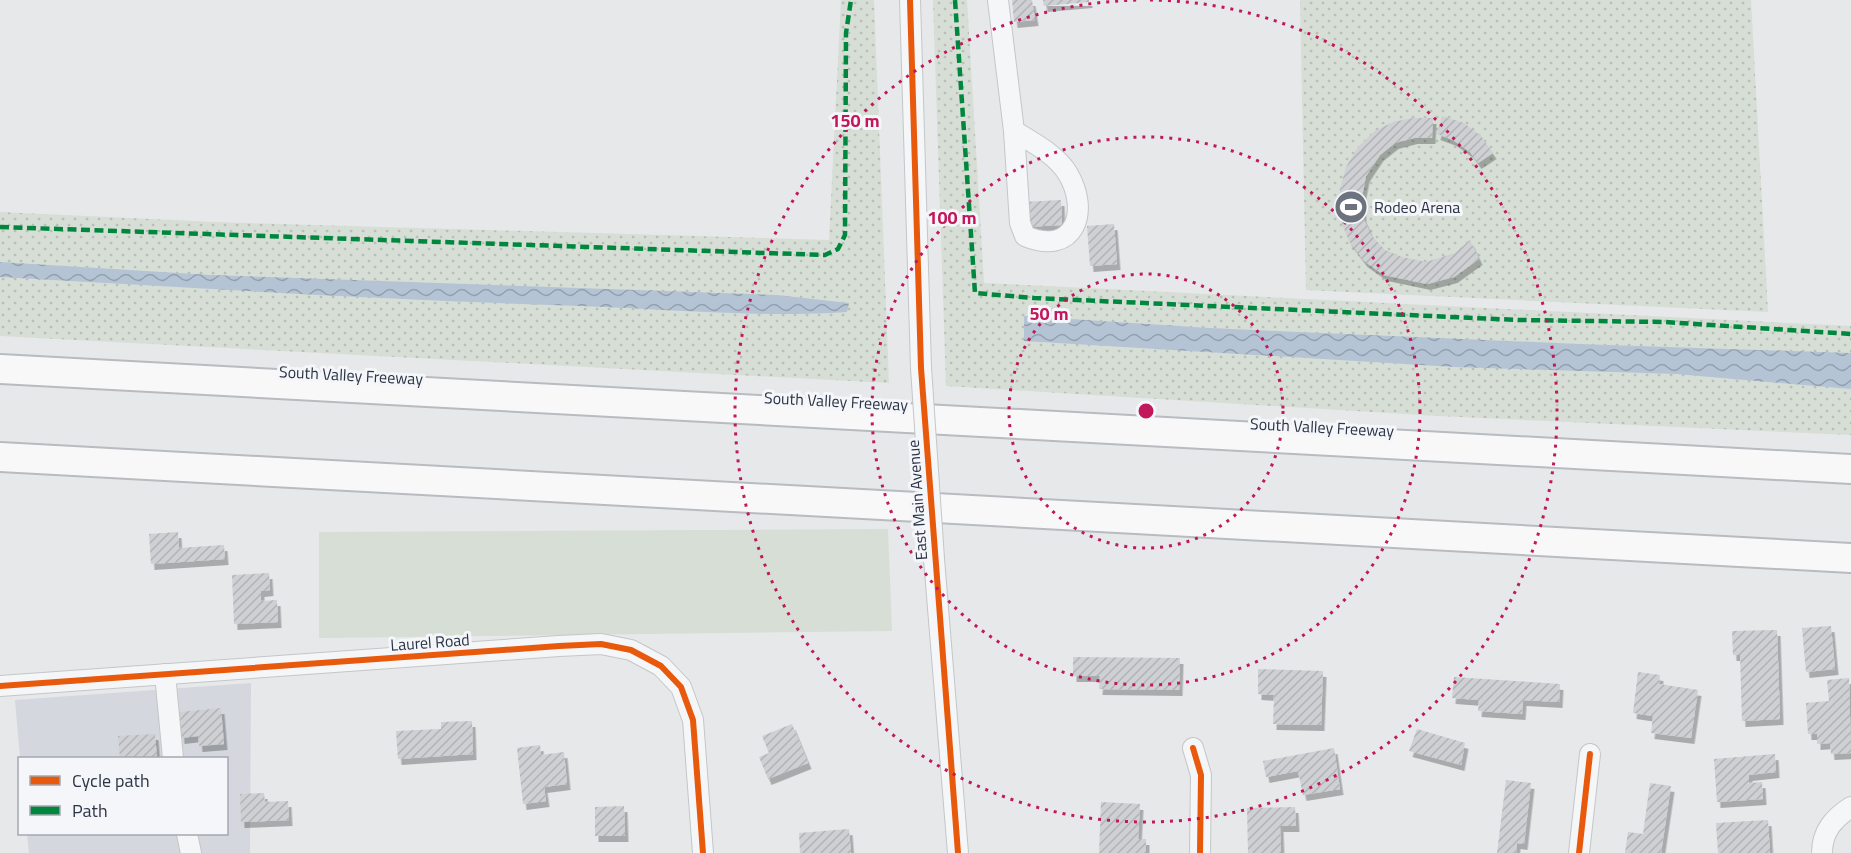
<svg xmlns="http://www.w3.org/2000/svg" width="1851" height="853" font-family="'Titillium Web',sans-serif">
<style>
.built{fill:#d4d7dd}
.grass{fill:#d6ded6}
.park{fill:url(#park-dots)}
.water{fill:url(#water-waves)}
.building{fill:url(#building-hatch);filter:url(#shadow)}
.lines{fill:none;stroke-linecap:round;stroke-linejoin:round}
.minor-casing{stroke:#c4c6c8;stroke-width:22}
.highway-casing{stroke:#b8bbbf;stroke-width:32}
.minor{stroke:#f5f6f7;stroke-width:20}
.highway{stroke:#f8f8f8;stroke-width:28}
.minor-bridge-casing{stroke:#c4c6c8;stroke-width:22;stroke-linecap:butt}
.minor-bridge{stroke:#f5f6f7;stroke-width:20}
.quiet{stroke:#00873e;stroke-width:4.5;stroke-dasharray:9 4.5;stroke-linecap:butt}
.cycleway-casing{stroke:#f4f6f9;stroke-width:10}
.cycleway{stroke:#e8590c;stroke-width:6}
.ring{fill:none;stroke:#c2185b;stroke-width:3;stroke-dasharray:3 6}
.labels{text-anchor:middle;stroke-width:6;stroke-linejoin:round;paint-order:stroke}
.poi-label{font-size:16px;fill:#2b3445;stroke:#f4f6f9;text-anchor:start}
.street-label{font-size:16px;fill:#2b3445;stroke:#f4f6f9}
.centre{fill:#c2185b;stroke:#f4f6f9;stroke-width:3}
.ring-label{font-size:18px;text-anchor:middle;font-weight:bold;fill:#c2185b;stroke:#f4f6f9;stroke-width:6;stroke-linejoin:round;paint-order:stroke}
</style>
<defs>
<pattern id="park-dots" width="8" height="8" patternUnits="userSpaceOnUse" patternTransform="scale(1.5)"><rect width="8" height="8" fill="#d6ded6"/><path d="M2 2h.1M6 6h.1" fill="none" stroke="#b8bfb9" stroke-width="1.8" stroke-linecap="round"/></pattern>
<pattern id="water-waves" width="16" height="10" patternUnits="userSpaceOnUse" patternTransform="scale(1.5)"><rect width="16" height="10" fill="#b4c4d5"/><path d="M0 5q4-4 8 0t8 0" fill="none" stroke="#93a0af"/></pattern>
<pattern id="building-hatch" width="6" height="6" patternUnits="userSpaceOnUse" patternTransform="scale(1.5)"><rect width="6" height="6" fill="#ced0d3"/><path d="M-1 1l2-2M0 6l6-6M5 7l2-2" fill="none" stroke="#b1b3b6"/></pattern>
<filter id="shadow"><feDropShadow dx="3.5" dy="6" stdDeviation="0" flood-color="#0004"/></filter>
</defs>
<rect width="100%" height="100%" fill="#e6e8ea"/>
<!-- built -->
<polygon class="built" points="251,683 250,853 29,853 27,834 226,834 226,758 20,758 15,700"/>
<!-- grass -->
<polygon class="grass" points="888,529 892,631 319,638 319,532"/>
<!-- park -->
<g class="park">
<polygon points="841,0 874,0 889,383 0,336 0,212 215,222 829,240"/>
<polygon points="933,0 967,0 984,283 1851,326 1851,435 1438,416 946,386"/>
<polygon points="1300,0 1751,0 1768,312 1306,290"/>
</g>
<!-- water -->
<g class="water">
<path d="M0,262L211,275L777,295L849,303L847,312C758,318 669,309 580,306C386,300 193,288 0,277Z"/>
<polygon points="1024,316 1209,328 1579,344 1851,353 1851,389 1676,374 1454,367 1024,341"/>
</g>
<!-- building -->
<g class="building">
<polygon points="1012,0 1032,0 1035,20 1014,22"/>
<polygon points="1043,0 1089,0 1089,2 1044,6"/>
<polygon points="1442,116 1464,123 1481,136 1493,153 1478,163 1470,152 1453,140 1437,134"/>
<polygon points="1413,118 1433,118 1432,138 1414,138 1395,143 1380,155 1366,176 1362,197 1363,217 1371,235 1385,250 1402,257 1426,262 1455,253 1470,240 1479,259 1454,277 1427,284 1384,275 1364,261 1349,241 1340,219 1340,189 1346,167 1358,147 1375,131 1393,122"/>
<polygon points="1061,200 1062,225 1025,227 1024,202"/>
<polygon points="1114,224 1117,264 1090,266 1087,226"/>
<polygon points="178,532 179,548 224,545 225,559 151,564 149,534"/>
<polygon points="269,573 270,590 261,591 261,601 277,600 278,622 234,624 232,575"/>
<polygon points="1831,626 1835,669 1806,672 1802,628"/>
<polygon points="1777,630 1780,719 1742,721 1740,655 1733,655 1732,631"/>
<polygon points="1073,657 1180,658 1179,690 1099,689 1100,676 1073,676"/>
<polygon points="1258,669 1323,671 1321,725 1273,724 1274,695 1258,694"/>
<polygon points="1638,672 1660,675 1659,684 1698,690 1691,738 1651,733 1653,716 1633,713"/>
<polygon points="1454,677 1560,684 1559,702 1523,700 1522,714 1478,711 1479,700 1452,698"/>
<polygon points="1849,678 1851,753 1831,754 1830,743 1817,744 1817,734 1808,734 1806,703 1829,701 1827,680"/>
<polygon points="221,708 224,744 199,746 198,736 181,738 179,712"/>
<polygon points="472,721 473,754 398,759 396,731 441,729 441,722"/>
<polygon points="792,724 808,763 768,779 759,757 769,753 762,736"/>
<polygon points="1417,729 1465,743 1461,765 1409,751"/>
<polygon points="155,734 157,758 120,758 118,736"/>
<polygon points="540,745 541,755 564,752 567,784 544,787 546,801 523,804 517,748"/>
<polygon points="1334,748 1340,789 1303,795 1298,771 1266,777 1263,761"/>
<polygon points="1775,754 1776,772 1749,775 1749,783 1762,782 1763,799 1717,802 1714,759"/>
<polygon points="1506,780 1531,783 1524,844 1517,843 1516,853 1497,853"/>
<polygon points="1650,783 1671,786 1661,853 1625,853 1628,832 1643,834"/>
<polygon points="264,793 265,802 288,801 289,820 241,822 240,794"/>
<polygon points="1101,802 1140,804 1138,839 1146,839 1146,853 1099,853"/>
<polygon points="624,806 625,836 595,836 595,807"/>
<polygon points="1295,807 1296,826 1280,826 1281,853 1248,853 1247,808"/>
<polygon points="1768,820 1770,853 1718,853 1716,823"/>
<polygon points="849,829 851,853 800,853 799,833"/>
</g>
<g class="lines">
<!-- minor casing -->
<g class="minor-casing">
<g id="minor">
<polyline points="910,0 921,368"/>
<path d="M998,0L1014,131L1020,223L1025,236C1075,257 1090,211 1068,174C1057,155 1032,142 1014,131"/>
<polyline points="934,559 958,853"/>
<polyline points="165,674 173,758"/>
<polyline points="0,686 559,646 601,644 631,650 661,666 681,687 693,720 703,853"/>
<polyline points="1193,748 1201,775 1200,853"/>
<polyline points="187,834 191,853"/>
<polyline points="1579,853 1590,754"/>
<path d="M1822,853C1822,831 1834,818 1851,807"/>
</g>
</g>
<!-- highway casing -->
<g class="highway-casing">
<g id="highway">
<polyline points="0,369 1851,469"/>
<polyline points="0,457 1851,558"/>
</g>
</g>
<!-- minor -->
<use href="#minor" class="minor"/>
<!-- highway -->
<use href="#highway" class="highway"/>
<!-- minor-bridge casing -->
<g class="minor-bridge-casing">
<polyline id="minor-bridge" points="921,368 934,559"/>
</g>
<!-- minor-bridge -->
<use href="#minor-bridge" class="minor-bridge"/>
<!-- quiet -->
<g class="quiet">
<polyline points="955,0 975,293 1034,298 1518,320 1665,322 1851,334"/>
<polyline points="0,227 825,255 838,249 845,235 846,33 851,0"/>
</g>
<!-- cycleway casing -->
<g class="cycleway-casing">
<g id="cycleway">
<polyline points="910,0 921,368 958,853"/>
<polyline points="0,686 559,646 601,644 631,650 661,666 681,687 693,720 703,853"/>
<polyline points="1193,748 1201,775 1200,853"/>
<polyline points="1579,853 1590,754"/>
</g>
</g>
<!-- cycleway -->
<use href="#cycleway" class="cycleway"/>
</g>
<!-- distance rings -->
<g class="ring">
<circle cx="1146" cy="411" r="137"/>
<circle cx="1146" cy="411" r="274"/>
<path d="M1150 0A411 411 0 1 1 1142 0"/>
</g>
<!-- icons -->
<defs>
<g id="stadium-disc" transform="scale(1.725)"><circle r="9.5" fill="#6c737f" stroke="#f4f6f9"/><path d="M0-5a6.5 5 0 1 0 0 10a6.5 5 0 1 0 0-10ZM-3.5-1.8h7v3.6h-7Z" fill="#fff"/></g>
</defs>
<g fill-rule="evenodd">
<use href="#stadium-disc" x="1351" y="207"/>
</g>
<g class="labels">
<!-- poi labels -->
<g class="poi-label">
<text x="1374" y="213">Rodeo Arena</text>
</g>
<!-- street labels -->
<g class="street-label">
<text transform="translate(351 375) rotate(3)" y="6">South Valley Freeway</text>
<text transform="translate(836 401) rotate(3)" y="6">South Valley Freeway</text>
<text transform="translate(1322 427) rotate(3)" y="6">South Valley Freeway</text>
<text transform="translate(917 500) rotate(-94)" y="6">East Main Avenue</text>
<text transform="translate(430 642) rotate(-4)" y="6">Laurel Road</text>
</g>
</g>
<circle cx="1146" cy="411" r="9" class="centre"/>
<g class="ring-label">
<text x="855" y="127">150 m</text>
<text x="952" y="224">100 m</text>
<text x="1049" y="320">50 m</text>
</g>
<!-- legend -->
<rect x="18" y="757" width="210" height="78" fill="#f4f6f9" stroke="#a4a8b1" stroke-width="1.5"/>
<rect x="30" y="776" width="30" height="9" fill="#e8590c" stroke="#a4a8b1" stroke-width="1.5"/>
<text x="72" y="787" font-size="18" fill="#2b3445">Cycle path</text>
<rect x="30" y="806" width="30" height="9" fill="#00873e" stroke="#a4a8b1" stroke-width="1.5"/>
<text x="72" y="817" font-size="18" fill="#2b3445">Path</text>
</svg>
